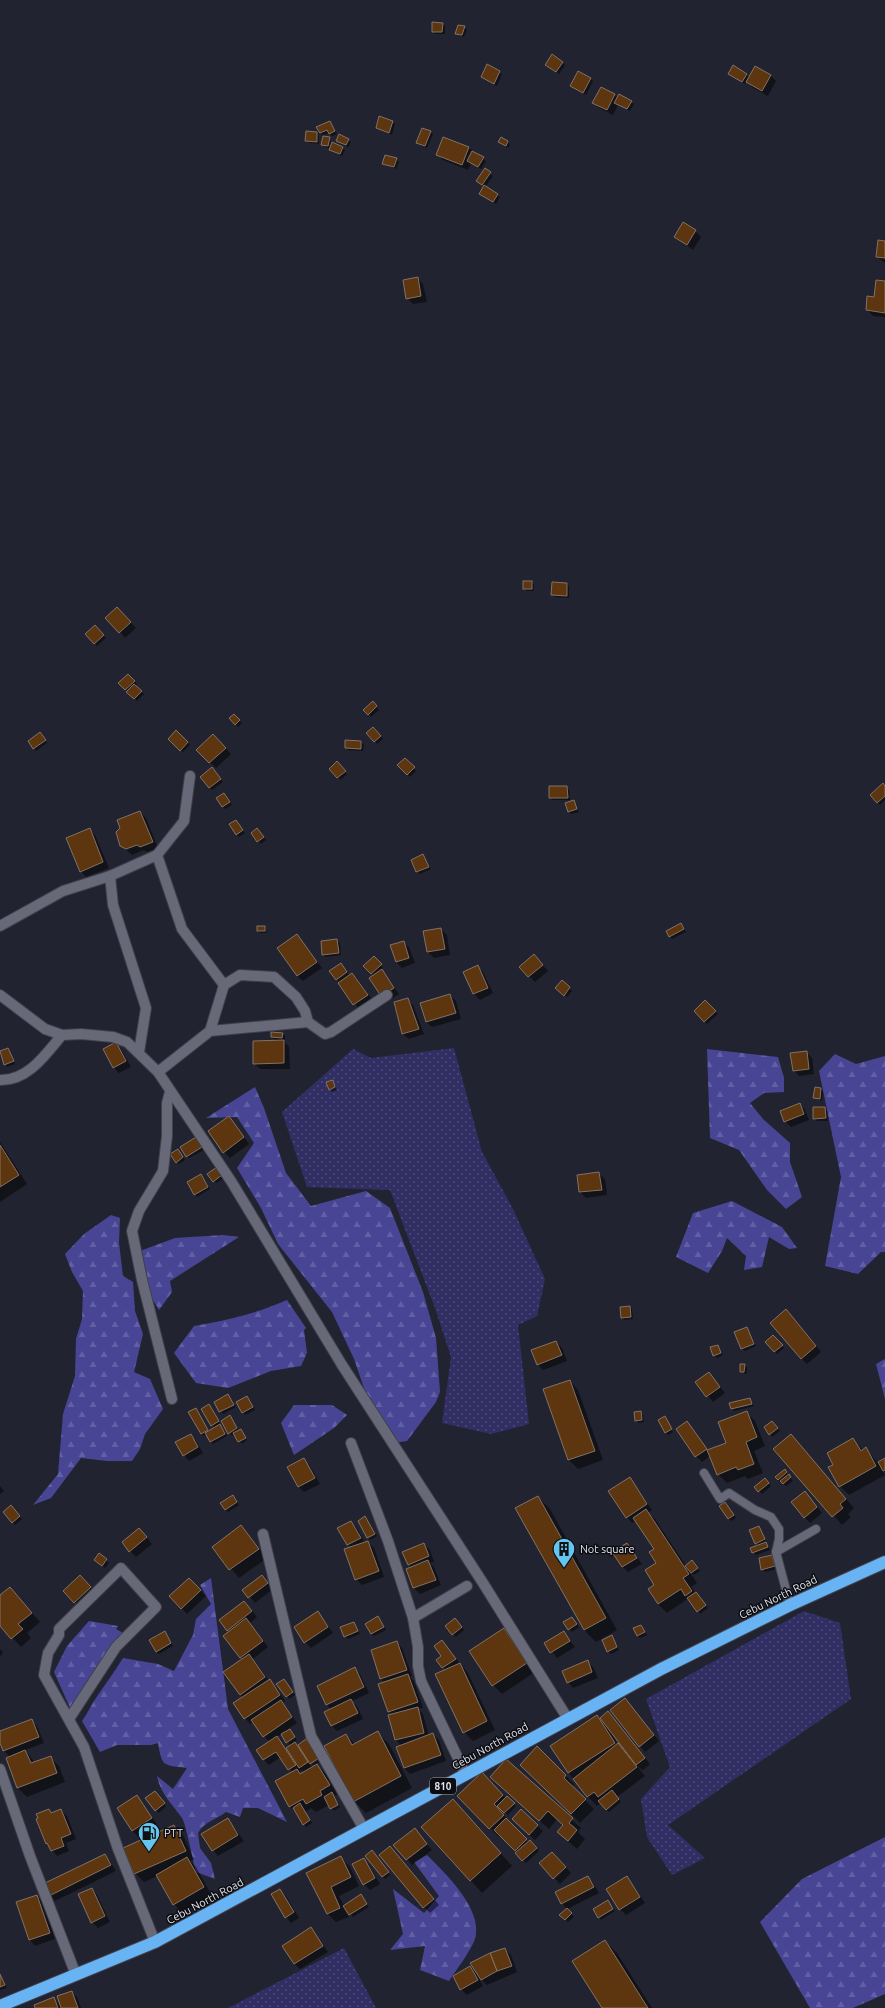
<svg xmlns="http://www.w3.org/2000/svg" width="885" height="2008" font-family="Ubuntu,sans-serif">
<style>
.grass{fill:url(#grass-dots)}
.forest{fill:url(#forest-firs)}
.shadow{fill:#0007;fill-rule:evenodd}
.building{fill:#5d350e;stroke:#817267}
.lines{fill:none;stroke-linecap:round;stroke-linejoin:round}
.lane-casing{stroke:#3f404a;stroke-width:10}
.street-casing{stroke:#3f404a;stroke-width:12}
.highway-casing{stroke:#3f404a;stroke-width:14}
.lane{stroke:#686978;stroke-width:8}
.street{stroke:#686978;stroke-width:10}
.highway{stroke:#67b3f3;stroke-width:12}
.labels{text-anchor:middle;stroke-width:3;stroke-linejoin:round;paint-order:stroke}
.shield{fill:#0c0d12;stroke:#a2a4ab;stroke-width:1}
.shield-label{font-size:10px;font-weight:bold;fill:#e3e4ed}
.poi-label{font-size:11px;fill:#e3e4ed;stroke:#0c0d12;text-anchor:start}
.street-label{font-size:11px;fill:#e3e4ed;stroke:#0c0d12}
</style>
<defs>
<pattern id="grass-dots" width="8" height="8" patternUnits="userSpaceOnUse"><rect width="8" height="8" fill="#302e63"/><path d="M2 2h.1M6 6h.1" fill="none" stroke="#4e4c7a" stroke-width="1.8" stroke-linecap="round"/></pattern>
<pattern id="forest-firs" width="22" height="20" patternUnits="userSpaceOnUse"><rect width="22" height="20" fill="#484595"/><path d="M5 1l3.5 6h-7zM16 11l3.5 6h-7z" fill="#6260a4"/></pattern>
</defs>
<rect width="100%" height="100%" fill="#222330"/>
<!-- grass -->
<g class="grass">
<polygon points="454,1048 482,1152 512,1207 545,1279 537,1316 518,1325 529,1424 491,1434 442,1423 451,1357 435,1308 390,1190 307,1187 282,1112 353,1049 371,1058"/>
<polygon points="804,1611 840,1623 851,1699 668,1825 705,1858 672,1875 647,1837 641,1799 670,1767 646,1699"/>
<polygon points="344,1948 376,2008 228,2008"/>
</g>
<!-- forest -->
<g class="forest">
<polygon points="707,1049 778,1057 784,1078 784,1092 764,1093 750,1103 763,1119 790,1143 790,1162 802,1197 786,1209 767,1190 739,1150 710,1138"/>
<polygon points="835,1054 856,1064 885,1056 885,1252 881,1252 858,1274 825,1266 841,1177 819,1071"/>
<polygon points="255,1087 264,1108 286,1173 311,1206 366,1191 390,1208 423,1292 436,1338 440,1392 436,1402 407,1441 393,1443 383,1429 365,1391 354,1359 332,1312 278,1244 261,1208 237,1168 254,1143 237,1117 206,1118"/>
<polygon points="732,1201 782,1227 797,1248 789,1249 769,1237 762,1267 744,1270 746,1256 727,1238 722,1251 708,1273 676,1257 693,1213"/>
<polygon points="111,1215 120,1218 119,1243 123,1276 133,1282 135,1311 143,1334 134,1372 150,1379 163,1409 145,1434 140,1449 132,1461 107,1461 81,1458 51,1498 33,1505 58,1474 63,1414 75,1376 76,1339 82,1319 83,1291 72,1272 65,1254 84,1234"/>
<polygon points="223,1235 239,1237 170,1281 172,1292 159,1310 142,1282 140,1251 175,1238"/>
<path d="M287,1300L306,1328L304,1330L307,1353L301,1366L271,1371L228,1388L196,1383L174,1353L194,1326C228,1320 255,1314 287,1300Z"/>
<polygon points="885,1359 885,1399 876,1364"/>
<polygon points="294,1405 332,1405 347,1415 334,1428 294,1455 281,1423"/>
<path d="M211,1578L228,1709L287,1822L258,1808H243L240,1817L226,1812C217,1819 204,1822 198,1833L200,1848L211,1863L215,1879L196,1872C193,1862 186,1824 182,1818C172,1804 160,1793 157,1776L173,1789L187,1768C163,1765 162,1767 158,1743L151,1745H117L100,1752L82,1721C88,1713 92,1703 98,1695C107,1682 115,1671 123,1658L158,1664L174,1671L193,1635L196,1619L211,1604L200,1585Z"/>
<polygon points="89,1621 118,1626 116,1629 123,1633 71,1710 54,1672 67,1646"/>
<polygon points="885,1837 885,1994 853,2008 810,2008 760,1922 802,1879"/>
<path d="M427,1855C445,1873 484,1910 475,1939C470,1952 457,1969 449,1981L420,1970L425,1946L390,1950L403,1934L393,1889L424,1913L439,1896L414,1862Z"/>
</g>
<!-- shadow -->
<g class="shadow">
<polygon points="442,23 445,26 445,34 435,34 433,31"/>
<polygon points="464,27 467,30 464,37 456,33"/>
<polygon points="562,62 565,65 559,74 549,67"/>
<polygon points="488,66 502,74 497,86 482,77"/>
<polygon points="746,74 750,78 770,75 776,81 768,96 753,88 746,81 745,84 732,76"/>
<polygon points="590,78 593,81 586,95 572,86"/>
<polygon points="614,95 618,98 631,102 634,104 630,111 618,105 613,115 599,108 594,102"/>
<polygon points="330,122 337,134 332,136 329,133 323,135 320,133"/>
<polygon points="393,122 395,124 392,135 377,128"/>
<polygon points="430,132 433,134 427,148 420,145 417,143"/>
<polygon points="317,133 319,136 319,144 309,143 306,141"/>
<polygon points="329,138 332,143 345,150 342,156 322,145"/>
<polygon points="348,140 351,142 348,147 337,141"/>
<polygon points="500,142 508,142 510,145 508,148"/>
<polygon points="469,148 486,161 481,169 471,163 468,170 443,160 437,155"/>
<polygon points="396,159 399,162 396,169 383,164"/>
<polygon points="485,169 493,176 485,187 500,197 496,204 483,196 485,187 480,183"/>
<polygon points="695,231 701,237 693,250 675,237"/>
<polygon points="885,242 885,263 877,257"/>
<polygon points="418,278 423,284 427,302 413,304 407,298"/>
<polygon points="885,282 885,317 873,316 867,310"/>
<polygon points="531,582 534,584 534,591 527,591 524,588"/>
<polygon points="567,584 569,586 569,598 555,597 552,595"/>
<polygon points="123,614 136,628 125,638 120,632"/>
<polygon points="97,629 106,638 97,646 86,634"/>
<polygon points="128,675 137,684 135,686 144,694 137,701 120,683"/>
<polygon points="373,703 379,710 371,717 365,710"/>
<polygon points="234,715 242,723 238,727 231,718"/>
<polygon points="176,731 190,745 183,752 169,739"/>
<polygon points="376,731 383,739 377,744 368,733"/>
<polygon points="43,736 47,743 36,751 34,748"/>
<polygon points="219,741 231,754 216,768 198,750"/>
<polygon points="361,742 364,745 363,751 348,750 346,747"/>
<polygon points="405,759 416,771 410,777 399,765"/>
<polygon points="337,763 347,774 341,780 330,769"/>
<polygon points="214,771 223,782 212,790 201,777"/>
<polygon points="567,787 569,790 570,800 553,800 550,798"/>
<polygon points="885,787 885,800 880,805 871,795"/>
<polygon points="227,797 232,805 225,809 223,806"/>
<polygon points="573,801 579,812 571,814 568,812"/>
<polygon points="140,812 146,818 158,848 147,852 144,850 132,855 121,845 121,828"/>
<polygon points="236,821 245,833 239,837 236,834"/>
<polygon points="89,829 95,835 109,868 86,877 81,871"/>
<polygon points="260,832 266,840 261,844 252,834"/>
<polygon points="423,855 431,869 420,874 417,871"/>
<polygon points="681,924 686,932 672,939 670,936"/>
<polygon points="265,927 267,933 260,933 258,931"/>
<polygon points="441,929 447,935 450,955 434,958 428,952 425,932"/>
<polygon points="297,935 322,968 303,981 297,976"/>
<polygon points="337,940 340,943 341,955 326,957 323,955"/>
<polygon points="403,942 409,947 415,963 402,968 396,962"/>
<polygon points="374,958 383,968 381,970 399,994 388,1001 382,996 374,976 365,966"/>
<polygon points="539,961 548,971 535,982 520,967"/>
<polygon points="477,966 483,972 493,993 480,1000 474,994 464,972"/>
<polygon points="343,967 350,976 352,974 358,980 373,1001 360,1010 331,971"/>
<polygon points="562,982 572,991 567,997 559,991"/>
<polygon points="450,995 456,1001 461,1019 432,1027 426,1022"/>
<polygon points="407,999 413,1005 424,1034 409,1039 403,1034"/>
<polygon points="705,1001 718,1014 707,1024 695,1011"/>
<polygon points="283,1033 285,1036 285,1041 283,1040 289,1047 290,1069 260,1069 254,1063 276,1041 272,1037"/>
<polygon points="115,1043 121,1049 131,1067 119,1073 114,1068"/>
<polygon points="8,1049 15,1064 7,1067 0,1052"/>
<polygon points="806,1052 812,1058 814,1074 799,1076 794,1070"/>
<polygon points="332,1081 337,1090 332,1092 329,1089"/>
<polygon points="821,1089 823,1092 822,1101 815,1098"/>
<polygon points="800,1104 805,1110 809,1120 791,1127 785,1121 781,1111"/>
<polygon points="825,1108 827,1111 828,1121 817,1121 814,1118"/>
<polygon points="229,1117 249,1144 230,1158 224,1152"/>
<polygon points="198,1141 204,1150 189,1158 187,1156"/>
<polygon points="0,1142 27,1184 0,1202"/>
<polygon points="180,1153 185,1160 179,1164 176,1162"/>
<polygon points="217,1168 224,1178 216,1183 214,1181"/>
<polygon points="599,1174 605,1179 607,1195 586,1198 580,1192 578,1176"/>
<polygon points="201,1175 210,1189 197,1197 195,1194"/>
<polygon points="629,1307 632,1309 633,1319 624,1320 622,1317"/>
<polygon points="792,1316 821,1352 807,1364 801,1358"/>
<polygon points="746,1328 756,1346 745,1351 742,1349"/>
<polygon points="776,1338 784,1348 777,1354 766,1342"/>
<polygon points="556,1342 562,1348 567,1361 543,1370 537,1364"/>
<polygon points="718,1346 723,1355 717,1358 714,1355"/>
<polygon points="744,1365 747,1368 747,1374 741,1372"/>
<polygon points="709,1373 725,1393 713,1402 697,1383"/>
<polygon points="570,1381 578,1390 603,1460 578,1469 569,1460 545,1389"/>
<polygon points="228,1395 236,1407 223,1414 215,1402"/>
<polygon points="247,1397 255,1410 245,1415 243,1412"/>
<polygon points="750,1399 754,1406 734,1411 732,1409"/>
<polygon points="209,1406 227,1436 213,1444 207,1435 204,1436 202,1434 190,1412 198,1412 209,1431 215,1428 212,1425"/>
<polygon points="640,1412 643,1415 644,1422 639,1423 636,1421"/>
<polygon points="746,1412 755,1421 765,1446 754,1451 763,1473 748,1479 745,1476 727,1483 718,1474 710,1456 702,1462 696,1456 687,1423 709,1451 727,1443"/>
<polygon points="230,1417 239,1431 243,1432 247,1440 242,1444 235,1434 232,1436 229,1433"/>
<polygon points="665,1418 673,1432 668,1435 665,1432"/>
<polygon points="775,1425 780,1431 772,1437 770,1434"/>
<polygon points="190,1435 196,1441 203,1453 189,1461 184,1455"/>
<polygon points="853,1440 863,1450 866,1449 878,1463 885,1459 885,1472 882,1469 885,1475 849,1495 840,1486 835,1465"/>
<polygon points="799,1445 854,1508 848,1514 851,1517 842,1525 775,1449"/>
<polygon points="303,1459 309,1465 320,1484 304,1492 299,1487"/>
<polygon points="785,1470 793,1481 786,1486 778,1480"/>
<polygon points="630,1478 652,1510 648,1513 655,1519 686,1566 694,1564 700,1571 694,1575 689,1571 697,1583 691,1587 708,1608 700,1614 689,1598 667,1613 658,1604 649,1589 656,1585 657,1563 655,1549 636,1521 632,1523 627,1517"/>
<polygon points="767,1482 771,1486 762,1494 755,1487"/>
<polygon points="0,1486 4,1491 0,1494"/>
<polygon points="538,1497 550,1509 617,1630 596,1642 584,1630"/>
<polygon points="810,1498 822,1513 810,1523 804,1517"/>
<polygon points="235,1499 239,1505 228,1512 225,1510"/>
<polygon points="725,1503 736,1518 731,1521 728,1519"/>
<polygon points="13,1509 22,1519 15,1525 4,1512"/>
<polygon points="365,1517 377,1536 370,1540 368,1537"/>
<polygon points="351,1522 357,1528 365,1543 368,1542 374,1548 384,1577 362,1585 356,1579 351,1548 339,1529"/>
<polygon points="241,1526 267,1558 239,1578 213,1547"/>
<polygon points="759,1527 770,1550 756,1555 751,1549 758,1546 756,1543"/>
<polygon points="145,1535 152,1544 136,1557 130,1551"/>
<polygon points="424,1544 430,1550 434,1562 430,1563 434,1567 441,1585 420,1594 414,1588 407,1569 412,1567 408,1564"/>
<polygon points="627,1544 642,1564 628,1572 622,1566"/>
<polygon points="99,1555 109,1563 105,1568 98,1562"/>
<polygon points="772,1556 775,1558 777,1569 765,1572 762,1569"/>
<polygon points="262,1576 273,1589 255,1603 244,1590"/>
<polygon points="189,1579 206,1596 187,1614 171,1597"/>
<polygon points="86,1582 96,1593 80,1608 75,1602"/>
<polygon points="10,1588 40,1622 27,1633 31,1638 21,1647 0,1624 0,1596"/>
<path d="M250,1608L257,1617L250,1623L268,1647L253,1659L269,1681L275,1686L285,1701L283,1703L297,1723L288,1729L297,1740L293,1742L302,1751L312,1767L314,1766L312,1764L319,1759L321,1761L316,1764L326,1774L338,1794L334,1796L340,1807L334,1811L329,1805L316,1812L311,1808L305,1812L312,1823L306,1827L290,1806L293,1773L281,1757L269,1765L264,1760L269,1742L254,1722L250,1724L245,1718L243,1698L240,1695L243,1659L225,1636L230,1632L228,1630ZM282,1734L291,1746L286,1749L276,1737ZM302,1770L304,1772L301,1774L299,1772Z"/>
<polygon points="318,1613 333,1633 311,1648 305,1642"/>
<polygon points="378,1618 386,1630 374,1636 371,1634"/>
<polygon points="574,1620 579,1627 572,1632 564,1623"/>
<polygon points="458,1622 464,1630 456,1637 453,1634"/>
<polygon points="353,1623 360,1634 348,1639 345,1636"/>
<polygon points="641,1626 647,1635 640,1638 637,1635"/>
<polygon points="504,1629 513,1638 535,1672 502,1694 493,1685"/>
<polygon points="165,1633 173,1646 159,1654 156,1651"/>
<polygon points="563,1633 575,1647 557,1658 546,1644"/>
<polygon points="612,1636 619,1650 611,1654 608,1651"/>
<polygon points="397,1642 402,1648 412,1676 410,1677 414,1681 423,1708 418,1709 423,1714 429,1736 433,1734 439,1740 446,1761 410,1774 404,1768 397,1747 402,1746 396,1740 390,1716 393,1715 389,1712 385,1683 381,1679"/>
<polygon points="442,1642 468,1673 495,1730 473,1741 464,1732 446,1670 438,1661 443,1656"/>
<polygon points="0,1649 3,1652 0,1657"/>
<polygon points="587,1661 593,1667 598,1678 573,1688 568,1682"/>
<polygon points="355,1669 360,1674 369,1693 352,1701 357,1706 363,1719 337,1731 331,1725 332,1710 327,1705 318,1687"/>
<polygon points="286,1683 295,1695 289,1699 278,1684"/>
<polygon points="630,1705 659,1741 645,1752 640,1746"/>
<path d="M608,1713L650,1764L643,1770L637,1766L645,1776L617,1797L621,1802L609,1812L601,1803L597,1806L588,1797L569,1773L551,1746L600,1719ZM612,1732L627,1752L626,1753L618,1745L611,1733Z"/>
<polygon points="31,1720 37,1726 44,1743 25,1750 35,1763 50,1757 59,1766 65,1782 27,1797 18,1788 8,1758 10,1757 4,1751 0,1741 0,1732"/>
<polygon points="377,1732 389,1744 412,1788 366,1813 354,1801 346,1735 355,1744"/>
<polygon points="537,1748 574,1784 572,1787 594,1809 580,1823 521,1765"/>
<polygon points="506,1761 581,1828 578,1832 585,1839 577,1849 567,1840 564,1825 557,1819 549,1829 500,1786"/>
<polygon points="482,1774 506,1798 507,1797 516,1806 508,1815 504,1811 502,1813 528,1842 530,1841 539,1851 526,1863 501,1835 499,1837 459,1796"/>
<polygon points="157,1795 166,1806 159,1813 156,1810"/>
<polygon points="137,1796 157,1824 138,1836 132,1831"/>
<polygon points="453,1800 512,1866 482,1893 423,1827"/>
<polygon points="49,1810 52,1813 61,1810 67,1816 76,1839 66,1843 69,1851 57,1856 46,1843"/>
<polygon points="521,1810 543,1831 535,1840 513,1819"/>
<polygon points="228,1819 244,1841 218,1856 213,1850"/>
<polygon points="174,1826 183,1835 194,1860 190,1861 196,1867 212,1896 183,1913 174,1904 158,1876 144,1882 135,1873"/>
<polygon points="414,1829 432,1850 412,1865 395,1845"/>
<polygon points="395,1853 439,1905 430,1913 424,1907"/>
<polygon points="374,1854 390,1875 385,1879 383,1877"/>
<polygon points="105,1855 110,1861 116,1871 55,1901 49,1895"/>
<polygon points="341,1858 350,1867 359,1886 339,1896 344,1906 363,1898 369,1907 353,1917 347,1909 345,1910 349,1917 336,1922 327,1913 308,1874"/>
<polygon points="364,1859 369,1865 380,1884 370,1890 364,1884"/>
<polygon points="558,1859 571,1873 560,1884 541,1863"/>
<polygon points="588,1877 593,1883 599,1893 567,1909 562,1903"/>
<polygon points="627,1877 645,1903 626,1915 620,1909"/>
<polygon points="92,1889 97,1895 110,1922 98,1928 92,1922"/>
<polygon points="280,1890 286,1896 299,1918 291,1923 286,1917"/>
<polygon points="37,1896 43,1902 55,1939 35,1946 30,1940 17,1902"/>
<polygon points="608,1901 615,1911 601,1920 599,1917"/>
<polygon points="567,1909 574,1917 568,1922 561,1915"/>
<polygon points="311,1928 328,1952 300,1969 295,1964"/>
<polygon points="605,1941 617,1953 652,2008 603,2008"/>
<polygon points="505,1949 511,1955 517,1972 487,1985 478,1976 483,1986 467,1995 461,1989 470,1967 478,1976"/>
<polygon points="0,1975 7,1988 0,1990"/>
<polygon points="72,1992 77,1997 81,2008 36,2008 53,1998 62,2007"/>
</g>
<!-- building -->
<g class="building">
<polygon points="432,22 443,23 442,32 432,32"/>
<polygon points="458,25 465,26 462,35 455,34"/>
<polygon points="552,54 563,62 556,72 545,65"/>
<polygon points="487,64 500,71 494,84 481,77"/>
<polygon points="733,65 747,74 742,82 728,74"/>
<polygon points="755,66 771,75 762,91 746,82"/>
<polygon points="578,71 591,78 583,93 570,86"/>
<polygon points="601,87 615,94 607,110 592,103"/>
<polygon points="619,94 632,101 627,109 614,103"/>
<polygon points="379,116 393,121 389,133 376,128"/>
<polygon points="330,121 335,131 329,134 327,130 320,133 316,127"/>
<polygon points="422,128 431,131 425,146 416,143"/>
<polygon points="306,131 317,132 317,142 305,141"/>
<polygon points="339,134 349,139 346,145 336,141"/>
<polygon points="323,136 330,137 328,146 321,145"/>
<polygon points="443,137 469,147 462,165 436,155"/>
<polygon points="501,137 508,141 506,146 498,142"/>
<polygon points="332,142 343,147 340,154 329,150"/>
<polygon points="472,151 484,157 478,167 467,161"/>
<polygon points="385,155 397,158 394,167 382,164"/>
<polygon points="485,168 491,172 482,185 476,181"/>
<polygon points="484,185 498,194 493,202 479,194"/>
<polygon points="683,222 696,230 687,245 674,237"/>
<polygon points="878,240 885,241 885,258 876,257"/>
<polygon points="418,277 421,296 406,299 403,280"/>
<polygon points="876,280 885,281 885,313 866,310 867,296 874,297"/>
<rect x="523" y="581" width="9" height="8"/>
<polygon points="552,582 567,583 567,596 551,595"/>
<polygon points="117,607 131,622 119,633 105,618"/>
<polygon points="95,625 104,635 94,644 85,634"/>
<polygon points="128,674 135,681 125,690 118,683"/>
<polygon points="134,684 142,691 134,699 126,692"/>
<polygon points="373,701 377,706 368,715 363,710"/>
<polygon points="234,714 240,720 235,725 229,718"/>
<polygon points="373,727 381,736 374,742 366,733"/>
<polygon points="176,730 188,742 180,751 168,739"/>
<polygon points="40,732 46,740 33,749 28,741"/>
<polygon points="213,734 226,748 209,763 196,750"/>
<polygon points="345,740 361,741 361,749 345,748"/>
<polygon points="405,758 415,767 407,775 397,765"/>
<polygon points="337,761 346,771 337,778 329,769"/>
<polygon points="212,767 221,779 209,788 200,777"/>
<polygon points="883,783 885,786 885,796 877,803 870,795"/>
<polygon points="549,786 567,786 568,798 549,798"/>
<polygon points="224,793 230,802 222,807 216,798"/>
<polygon points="574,800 577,809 568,812 565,803"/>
<polygon points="140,811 153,842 140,847 137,845 126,849 120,846 116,832 120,828 117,820"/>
<polygon points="236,820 243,830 236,835 229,824"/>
<polygon points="90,828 103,862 80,872 66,838"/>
<polygon points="257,828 264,837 257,842 251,833"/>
<polygon points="423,854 429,867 416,872 411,860"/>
<polygon points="681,923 684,929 669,937 666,931"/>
<rect x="257" y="926" width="8" height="5"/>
<polygon points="441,928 445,949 427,952 423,931"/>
<polygon points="297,934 317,962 297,976 277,948"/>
<polygon points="337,939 339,953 322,955 321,941"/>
<polygon points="404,941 409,958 396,962 390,945"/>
<polygon points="534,954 543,965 528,977 519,967"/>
<polygon points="374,956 382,964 371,974 363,966"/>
<polygon points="341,963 347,972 336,980 329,971"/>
<polygon points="478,965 488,988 473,994 463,972"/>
<polygon points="382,969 394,988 381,996 369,978"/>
<polygon points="352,973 368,995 353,1005 338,983"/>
<polygon points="562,980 570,987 564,996 555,988"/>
<polygon points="450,994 456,1013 426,1022 420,1003"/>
<polygon points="408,998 419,1029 402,1034 394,1002"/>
<polygon points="705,1000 716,1011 704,1022 694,1011"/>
<polygon points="271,1032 283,1033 282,1038 271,1037"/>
<polygon points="284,1040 284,1063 253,1064 253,1041"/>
<polygon points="116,1042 126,1061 113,1068 103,1049"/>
<polygon points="8,1048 14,1061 4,1065 0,1051"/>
<polygon points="807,1051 809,1069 793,1071 790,1053"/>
<polygon points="333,1080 335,1087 329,1090 326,1082"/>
<polygon points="815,1087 821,1088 820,1099 813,1098"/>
<polygon points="800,1103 804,1114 784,1122 780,1111"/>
<polygon points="813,1107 825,1107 826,1118 813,1119"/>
<polygon points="229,1116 244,1137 223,1153 208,1131"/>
<polygon points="196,1137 202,1147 186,1157 180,1147"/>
<polygon points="0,1145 19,1175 0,1187"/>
<polygon points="178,1149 183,1157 176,1163 170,1154"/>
<polygon points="217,1167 222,1175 213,1182 207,1174"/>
<polygon points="599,1172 602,1190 579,1192 577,1175"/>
<polygon points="201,1174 208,1187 194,1195 187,1182"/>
<polygon points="630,1306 631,1317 621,1318 620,1307"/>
<polygon points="786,1309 816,1346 801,1359 770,1323"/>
<polygon points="747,1327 754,1344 741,1349 734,1332"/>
<polygon points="773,1335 783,1345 774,1352 765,1342"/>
<polygon points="556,1341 562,1355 537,1365 531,1350"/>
<polygon points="718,1345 721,1353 713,1356 710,1347"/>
<polygon points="740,1364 745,1364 744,1372 740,1372"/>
<polygon points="709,1372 720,1387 706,1397 695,1382"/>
<polygon points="570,1380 595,1451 568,1460 543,1389"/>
<polygon points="228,1394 234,1405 219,1412 214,1402"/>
<polygon points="247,1396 253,1407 242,1413 236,1402"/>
<polygon points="750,1398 752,1404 731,1409 729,1403"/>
<polygon points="209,1404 219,1421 211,1426 201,1409"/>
<polygon points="196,1408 208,1430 201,1434 188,1412"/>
<polygon points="641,1411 642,1420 635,1421 634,1412"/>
<polygon points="747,1411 757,1437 746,1442 754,1464 738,1470 736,1467 717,1475 707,1450 726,1443 718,1422"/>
<polygon points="230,1415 237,1428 228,1434 221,1421"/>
<polygon points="665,1416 672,1429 665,1433 658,1420"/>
<polygon points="687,1421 707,1449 695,1457 676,1429"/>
<polygon points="772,1421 778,1428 769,1435 764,1427"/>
<polygon points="220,1424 225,1434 210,1442 205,1433"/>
<polygon points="241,1429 246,1438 238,1442 233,1433"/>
<polygon points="191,1434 198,1447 183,1456 175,1442"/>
<polygon points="791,1434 846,1499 840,1504 843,1508 832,1517 773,1449"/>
<polygon points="853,1438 861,1451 866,1447 876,1466 839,1487 828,1467 833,1465 827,1453"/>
<polygon points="304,1458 315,1478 298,1487 287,1467"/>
<polygon points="885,1458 885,1470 883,1471 878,1462"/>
<polygon points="785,1469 787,1472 778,1480 775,1477"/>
<polygon points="789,1474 791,1477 783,1484 780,1481"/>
<polygon points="630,1477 647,1504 626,1518 608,1491"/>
<polygon points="765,1478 769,1483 758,1492 754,1487"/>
<polygon points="805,1491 817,1507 804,1518 791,1502"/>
<polygon points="233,1495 237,1502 225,1510 220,1503"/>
<polygon points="538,1496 606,1618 584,1630 515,1508"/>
<polygon points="725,1502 734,1515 728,1519 719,1506"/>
<polygon points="11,1505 20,1516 12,1523 3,1512"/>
<polygon points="646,1509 689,1574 683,1578 692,1591 685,1596 681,1589 658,1604 648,1589 654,1585 645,1570 656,1563 649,1552 654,1549 633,1518"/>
<polygon points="365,1516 375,1534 367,1538 358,1521"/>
<polygon points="351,1521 361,1538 347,1545 337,1528"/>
<polygon points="241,1525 259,1549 229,1570 212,1547"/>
<polygon points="759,1526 765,1539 755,1544 749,1530"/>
<polygon points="139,1528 147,1537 129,1552 122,1542"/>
<polygon points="368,1541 379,1571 355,1580 344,1549"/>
<polygon points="766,1542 768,1547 752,1553 750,1548"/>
<polygon points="424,1543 429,1556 408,1565 402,1552"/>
<polygon points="627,1543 637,1558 622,1567 612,1552"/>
<polygon points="99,1553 107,1559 102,1566 94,1560"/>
<polygon points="772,1555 775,1566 761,1570 759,1558"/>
<polygon points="428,1560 436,1580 413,1588 406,1569"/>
<polygon points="692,1560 698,1568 691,1573 685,1566"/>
<polygon points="80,1575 91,1587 74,1603 63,1591"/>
<polygon points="262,1575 268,1583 248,1598 242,1590"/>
<polygon points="189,1578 201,1590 181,1609 169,1596"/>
<polygon points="10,1587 32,1613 18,1624 23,1629 11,1639 0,1626 0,1595"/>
<polygon points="696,1592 706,1605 697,1612 687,1598"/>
<polygon points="244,1601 252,1611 227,1631 219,1620"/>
<polygon points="318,1611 328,1627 304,1643 294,1627"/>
<polygon points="378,1616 384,1627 371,1634 365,1624"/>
<polygon points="572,1617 577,1624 568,1630 563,1622"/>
<polygon points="246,1618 263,1641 240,1658 223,1636"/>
<polygon points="455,1618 462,1627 452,1635 445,1626"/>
<polygon points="354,1622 358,1631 344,1637 340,1627"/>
<polygon points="641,1625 645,1632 637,1636 633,1628"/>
<polygon points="504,1628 527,1663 492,1686 469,1651"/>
<polygon points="165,1631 171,1643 156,1652 149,1640"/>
<polygon points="564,1631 570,1641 550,1653 544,1643"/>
<polygon points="612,1635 617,1647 607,1652 602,1640"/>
<polygon points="442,1640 456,1659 442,1668 436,1660 441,1656 434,1646"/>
<polygon points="397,1641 407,1670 380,1679 371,1650"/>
<polygon points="249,1654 265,1677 240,1695 223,1672"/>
<polygon points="588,1660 592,1672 567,1683 562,1671"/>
<polygon points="460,1663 487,1721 463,1733 435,1674"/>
<polygon points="355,1667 364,1687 326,1705 317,1686"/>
<polygon points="408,1674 418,1702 388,1712 378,1684"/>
<polygon points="270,1679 280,1695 244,1719 233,1703"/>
<polygon points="284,1679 293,1692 286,1697 276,1684"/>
<polygon points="625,1698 654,1735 639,1747 610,1710"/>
<polygon points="351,1699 358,1713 331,1726 324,1712"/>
<polygon points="281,1700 292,1717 263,1737 251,1720"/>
<polygon points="418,1707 424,1733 395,1740 388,1715"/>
<polygon points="608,1711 645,1758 636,1765 600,1718"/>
<polygon points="597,1715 615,1743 568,1773 550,1746"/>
<polygon points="32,1719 39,1737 3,1751 0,1743 0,1731"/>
<polygon points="290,1729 295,1737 286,1743 281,1734"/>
<polygon points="378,1731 401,1776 353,1802 324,1746 346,1734 352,1745"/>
<polygon points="433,1733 441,1755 404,1768 396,1747"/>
<polygon points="277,1736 296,1765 288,1770 276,1752 263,1760 256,1750"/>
<polygon points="306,1739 319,1758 310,1764 298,1745"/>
<polygon points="295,1742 308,1762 299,1768 286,1748"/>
<polygon points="618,1743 637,1767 598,1797 594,1792 587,1797 573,1779"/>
<polygon points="537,1746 566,1775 564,1778 586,1799 571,1814 520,1765"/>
<polygon points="25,1750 31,1763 51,1756 57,1773 17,1788 6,1758"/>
<polygon points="506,1759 573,1818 569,1823 577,1830 568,1841 557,1832 563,1825 548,1811 539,1821 490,1777"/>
<polygon points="317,1764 330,1785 320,1791 322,1795 306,1804 303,1799 289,1807 275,1781 297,1769 300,1774"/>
<polygon points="482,1772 503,1795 494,1804 504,1815 489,1829 457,1796"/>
<polygon points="612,1790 619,1799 606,1810 598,1801"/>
<polygon points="155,1791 165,1803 155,1811 145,1798"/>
<polygon points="332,1792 338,1805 330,1809 324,1797"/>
<polygon points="137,1795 152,1818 132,1831 117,1808"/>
<polygon points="507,1796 515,1803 504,1813 497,1806"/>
<polygon points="453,1799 501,1853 470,1881 421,1827"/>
<polygon points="300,1803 310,1820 303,1825 293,1808"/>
<polygon points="49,1809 51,1813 61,1809 71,1834 61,1838 64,1846 51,1851 47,1843 46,1844 36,1819 38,1818 36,1814"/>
<polygon points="521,1809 538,1825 529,1835 512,1819"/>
<polygon points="228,1818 238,1835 212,1851 201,1834"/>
<polygon points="506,1818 527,1839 515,1851 494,1830"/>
<polygon points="174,1825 186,1851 134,1874 123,1848"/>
<polygon points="415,1828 427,1844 406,1860 393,1845"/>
<polygon points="530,1840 537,1848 522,1861 515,1853"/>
<polygon points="390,1846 434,1899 423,1908 379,1855"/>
<polygon points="372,1850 389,1872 382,1877 365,1856"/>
<polygon points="552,1852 566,1867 553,1879 539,1863"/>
<polygon points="105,1854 111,1865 49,1896 43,1884"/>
<polygon points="341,1856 351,1877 331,1887 340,1908 327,1914 306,1873"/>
<polygon points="187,1857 204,1887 173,1905 156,1875"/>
<polygon points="364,1858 375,1878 363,1885 352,1864"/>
<polygon points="588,1876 594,1887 561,1904 555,1892"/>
<polygon points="627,1876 640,1897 619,1910 606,1889"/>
<polygon points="92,1888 105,1916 91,1923 78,1894"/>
<polygon points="280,1889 294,1912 285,1918 271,1894"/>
<polygon points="361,1894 367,1904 349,1915 343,1906"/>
<polygon points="37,1895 50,1933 29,1940 16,1902"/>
<polygon points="608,1900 613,1909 598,1918 593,1909"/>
<polygon points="567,1908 572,1913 565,1920 559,1915"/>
<polygon points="311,1927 323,1946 294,1964 282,1946"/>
<polygon points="605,1940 648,2008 602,2008 572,1961"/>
<polygon points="505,1948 512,1966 497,1971 490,1953"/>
<polygon points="490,1953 497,1971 481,1980 470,1963"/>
<polygon points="470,1966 478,1980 460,1990 453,1976"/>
<polygon points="0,1974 5,1985 0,1987"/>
<polygon points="72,1991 78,2008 61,2008 57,1996"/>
<polygon points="54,1997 58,2008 35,2008 34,2005"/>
</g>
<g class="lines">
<!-- lane casing -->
<g class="lane-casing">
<g id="lane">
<polyline points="704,1473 720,1499 729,1493 755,1510 771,1517 779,1529 779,1539 776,1552 790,1605"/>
<polyline points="776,1552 816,1529"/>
</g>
</g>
<!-- street casing -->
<g class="street-casing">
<g id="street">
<polyline points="157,855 182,929 224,985"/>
<polyline points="110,876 113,905 146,1008 139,1052"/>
<polyline points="0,926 63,891 110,876 157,855 184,821 190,776"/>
<polyline points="0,995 45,1029 62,1035 81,1034 113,1037 127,1042 158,1072 231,1181 342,1365 483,1583 568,1719"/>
<polyline points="210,1031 224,985 240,975 274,977 296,997 305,1011 308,1022"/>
<polyline points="158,1072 210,1031 308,1022 325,1034 331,1032 387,995"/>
<path d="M0,1080C28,1081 46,1054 62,1035"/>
<polyline points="170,1092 167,1103 167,1136 163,1171 139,1211 132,1231 142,1280 172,1399"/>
<polyline points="351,1443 388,1541 413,1618 418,1647 418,1666 421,1681 466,1775"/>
<polyline points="263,1534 311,1736 364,1829"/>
<polyline points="413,1618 467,1586"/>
<polyline points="69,1719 116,1647 156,1607 121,1568 59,1629 59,1635 48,1653 44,1675 84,1747 118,1849 155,1942"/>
<polyline points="0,1769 30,1856 76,1975"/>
</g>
</g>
<!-- highway casing -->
<g class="highway-casing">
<polyline id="highway" points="0,2006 155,1942 663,1668 790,1605 885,1562"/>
</g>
<!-- lane -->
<use href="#lane" class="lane"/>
<!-- street -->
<use href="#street" class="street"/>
<!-- highway -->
<use href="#highway" class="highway"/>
</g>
<!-- icons -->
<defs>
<g id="building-pin" transform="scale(1.15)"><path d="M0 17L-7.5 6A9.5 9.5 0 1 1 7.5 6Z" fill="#64c5ee" stroke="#0c0d12"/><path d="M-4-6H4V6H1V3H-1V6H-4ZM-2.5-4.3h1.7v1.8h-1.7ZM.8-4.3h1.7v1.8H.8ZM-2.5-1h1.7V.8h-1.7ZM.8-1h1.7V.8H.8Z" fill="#111"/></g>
<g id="fuel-pin" transform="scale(1.15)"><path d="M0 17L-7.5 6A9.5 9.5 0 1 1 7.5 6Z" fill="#64c5ee" stroke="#0c0d12"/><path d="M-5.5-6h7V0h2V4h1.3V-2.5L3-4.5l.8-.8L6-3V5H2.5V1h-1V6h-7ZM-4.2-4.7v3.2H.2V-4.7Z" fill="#111"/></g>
</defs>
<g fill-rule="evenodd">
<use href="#building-pin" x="564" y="1549"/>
<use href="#fuel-pin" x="149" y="1833"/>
</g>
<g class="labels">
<!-- shield labels -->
<rect class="shield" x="430" y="1778" width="26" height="16" rx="3"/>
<g class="shield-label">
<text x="443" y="1790">810</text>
</g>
<!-- poi labels -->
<g class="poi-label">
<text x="580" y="1553">Not square</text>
<text x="164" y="1837">PTT</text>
</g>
<!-- street labels -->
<g class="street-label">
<text transform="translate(778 1597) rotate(-26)" y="4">Cebu North Road</text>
<text transform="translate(490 1746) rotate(-29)" y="4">Cebu North Road</text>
<text transform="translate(205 1901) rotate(-28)" y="4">Cebu North Road</text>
</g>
</g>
</svg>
